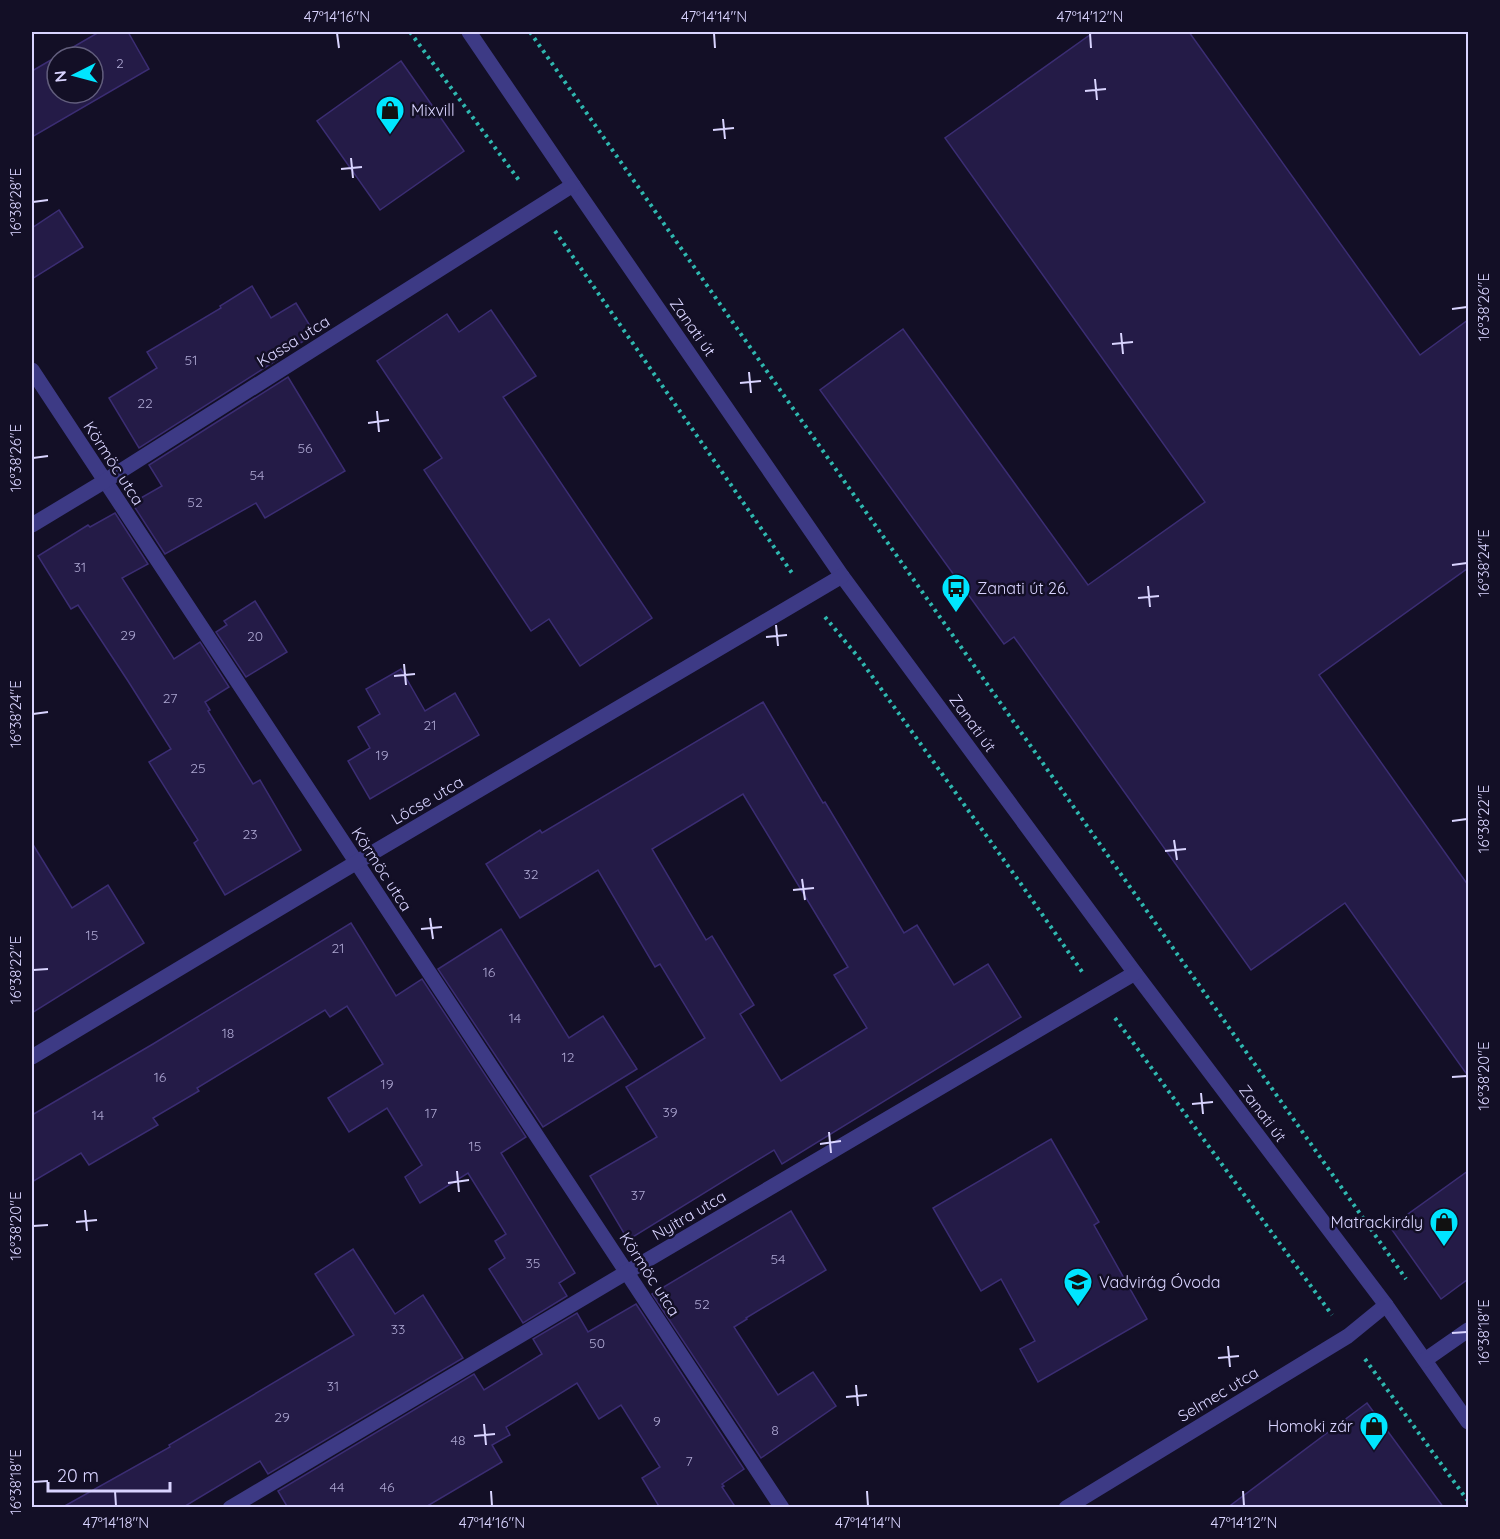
<svg xmlns="http://www.w3.org/2000/svg" width="1500" height="1539" font-family="Quicksand,sans-serif">
<style>
.building{fill:#241b47;stroke:#3b2d73;stroke-width:1.5;fill-rule:evenodd}
.lines{fill:none;stroke-linecap:round;stroke-linejoin:round}
.path{stroke:#2fb8b0;stroke-width:4;stroke-dasharray:3 4.5;stroke-linecap:butt}
.minor{stroke:#3d3a85;stroke-width:15}
.ticks{fill:none;stroke:#d9d4ff;stroke-width:2}
.labels{text-anchor:middle;stroke-width:5;stroke-linejoin:round;paint-order:stroke}
.number-label{font-size:14px;fill:#aca6d1}
.poi-label{font-size:16px;fill:#d9d4ff;stroke:#130f26;text-anchor:start}
.street-label{font-size:16px;fill:#d9d4ff;stroke:#130f26}
.neatline{fill:none;stroke:#d9d4ff;stroke-width:2}
.ticks-label{font-size:15px;text-anchor:middle;fill:#d9d4ff}
</style>
<rect width="100%" height="100%" fill="#130f26"/>
<!-- building -->
<g class="building">
<path d="M99,32H128L149,69L32,137V71ZM57,57H93V93H57Z"/>
<polygon points="1094,32 1189,32 1420,355 1468,320 1468,568 1319,675 1468,885 1468,1076 1345,903 1251,970 1014,637 1004,644 820,390 903,329 1088,585 1205,502 945,138"/>
<polygon points="401,61 464,151 380,210 317,121"/>
<polygon points="59,210 83,247 32,279 32,228"/>
<polygon points="252,286 271,318 296,303 315,334 276,358 277,360 139,448 109,398 157,368 147,352 221,308 220,306"/>
<polygon points="491,310 536,376 503,397 652,618 580,666 549,619 531,631 424,470 442,458 377,361 447,314 459,332"/>
<polygon points="288,377 345,471 265,518 256,503 165,554 132,503 162,486 149,465"/>
<polygon points="115,513 148,564 122,578 174,659 200,642 229,687 205,702 210,710 208,711 253,784 260,780 301,850 225,895 194,843 198,840 149,762 171,749 128,681 78,605 71,609 38,556 88,525 90,527"/>
<polygon points="255,601 287,652 246,677 216,632 227,625 224,621"/>
<polygon points="401,669 425,711 455,693 479,735 370,799 348,761 370,748 358,727 380,714 366,689"/>
<path d="M763,702L823,803L825,802L904,933L917,925L954,985L988,964L1021,1017L782,1164L774,1150L628,1240L590,1176L657,1137L626,1087L705,1038L660,964L655,967L598,870L520,918L486,864L540,830L542,833ZM743,794L848,967L834,975L867,1028L781,1081L740,1014L754,1005L712,936L706,940L652,849Z"/>
<polygon points="32,843 72,908 108,885 144,943 32,1013"/>
<polygon points="351,923 396,996 422,979 526,1137 501,1153 575,1273 559,1283 567,1296 523,1323 489,1269 505,1258 495,1241 506,1234 468,1173 420,1203 405,1177 422,1165 387,1108 349,1132 328,1098 383,1064 347,1006 330,1017 325,1010 197,1088 199,1091 153,1118 158,1125 89,1165 81,1153 32,1182 32,1115 153,1044"/>
<polygon points="501,929 569,1038 603,1016 637,1069 543,1127 438,969"/>
<polygon points="1051,1139 1099,1222 1094,1225 1147,1319 1038,1382 1020,1349 1035,1341 1001,1279 981,1291 933,1208"/>
<polygon points="1468,1171 1468,1279 1441,1299 1390,1227"/>
<polygon points="791,1211 826,1270 746,1318 747,1319 734,1327 778,1395 813,1372 836,1406 761,1458 652,1294"/>
<polygon points="353,1249 395,1314 423,1295 463,1358 268,1474 260,1461 182,1508 61,1508 170,1447 169,1445 354,1335 315,1274"/>
<polygon points="636,1304 744,1469 722,1484 724,1486 722,1487 736,1508 660,1508 642,1478 660,1467 621,1405 599,1419 577,1383 506,1427 510,1435 492,1445 502,1462 424,1508 288,1508 278,1491 474,1374 484,1390 542,1354 533,1339 577,1313 588,1332"/>
<polygon points="1367,1403 1444,1508 1227,1508"/>
</g>
<g class="lines">
<!-- path -->
<g class="path">
<polyline points="410,32 521,183"/>
<polyline points="530,32 773,380 1406,1279"/>
<polyline points="555,231 792,573"/>
<polyline points="825,617 859,658 1021,884 1083,973"/>
<polyline points="1115,1018 1332,1315"/>
<polyline points="1365,1359 1468,1501"/>
</g>
<!-- minor -->
<g class="minor">
<polyline points="469,32 573,185 842,576 1135,973 1386,1305 1468,1422"/>
<polyline points="32,370 782,1508"/>
<polyline points="32,525 105,481 573,185"/>
<polyline points="32,1057 357,862 842,576"/>
<polyline points="1425,1360 1468,1330"/>
<polyline points="230,1508 627,1272 1135,973"/>
<polyline points="1066,1508 1348,1336 1386,1305"/>
</g>
</g>
<!-- ticks -->
<path class="ticks" d="M337,33L339,48M714,33L715,48M1090,33L1091,48M1095,79L1097,100M1085,91L1106,89M723,119L725,139M713,130L734,128M351,158L353,178M341,169L362,167M33,202L48,200M1452,309L1467,307M1121,333L1123,354M1112,344L1133,342M749,372L751,393M740,383L761,381M377,411L379,432M368,423L389,420M33,458L48,456M1452,565L1467,563M1148,586L1150,607M1138,598L1159,596M776,625L778,646M766,637L787,635M404,664L406,685M394,676L415,674M33,714L48,712M1452,821L1467,819M1174,840L1177,860M1165,851L1186,849M802,879L805,900M793,890L814,888M430,918L433,939M421,929L442,927M33,970L48,969M1452,1077L1467,1076M1201,1093L1203,1114M1192,1104L1213,1102M829,1132L831,1153M820,1144L841,1141M457,1171L459,1192M448,1183L469,1180M85,1210L87,1231M76,1222L97,1220M33,1226L48,1225M1452,1333L1467,1332M1228,1346L1230,1367M1218,1358L1239,1356M856,1385L858,1406M846,1397L867,1395M484,1424L486,1445M474,1436L495,1434M33,1482L48,1481M115,1491L116,1506M491,1491L492,1506M867,1491L868,1506M1243,1491L1244,1506"/>
<!-- icons -->
<defs>
<g id="shop-pin" transform="scale(1.5)"><path d="M0 17L-7.5 6A9.5 9.5 0 1 1 7.5 6Z" fill="#00e5ff" stroke="#130f26"/><path d="M-5-2.5h2.3a2.7 3.5 0 0 1 5.4 0H5L5.5 6h-11ZM-1.5-2.5h3a1.5 2.3 0 0 0-3 0Z" fill="#111"/></g>
<g id="bus-pin" transform="scale(1.5)"><path d="M0 17L-7.5 6A9.5 9.5 0 1 1 7.5 6Z" fill="#00e5ff" stroke="#130f26"/><path d="M-5-6H5V4H4V6H2V4H-2V6H-4V4H-5ZM-3.5-4V0h7V-4ZM-3.5 1.2v1.5H-2V1.2ZM2 1.2v1.5H3.5V1.2Z" fill="#111"/></g>
<g id="school-pin" transform="scale(1.5)"><path d="M0 17L-7.5 6A9.5 9.5 0 1 1 7.5 6Z" fill="#00e5ff" stroke="#130f26"/><path d="M0-5L7-2L0 1L-7-2ZM-4 1L0 2.5L4 1V4Q0 6-4 4Z" fill="#111"/></g>
</defs>
<g fill-rule="evenodd">
<use href="#shop-pin" x="390" y="110"/>
<use href="#bus-pin" x="956" y="588"/>
<use href="#shop-pin" x="1444" y="1222"/>
<use href="#school-pin" x="1078" y="1282"/>
<use href="#shop-pin" x="1374" y="1426"/>
</g>
<g class="labels">
<!-- number labels -->
<g class="number-label">
<text x="120" y="68">2</text>
<text x="191" y="365">51</text>
<text x="145" y="408">22</text>
<text x="305" y="453">56</text>
<text x="257" y="480">54</text>
<text x="195" y="507">52</text>
<text x="80" y="572">31</text>
<text x="128" y="640">29</text>
<text x="255" y="641">20</text>
<text x="170" y="703">27</text>
<text x="430" y="730">21</text>
<text x="382" y="760">19</text>
<text x="198" y="773">25</text>
<text x="250" y="839">23</text>
<text x="531" y="879">32</text>
<text x="92" y="940">15</text>
<text x="338" y="953">21</text>
<text x="489" y="977">16</text>
<text x="515" y="1023">14</text>
<text x="228" y="1038">18</text>
<text x="568" y="1062">12</text>
<text x="160" y="1082">16</text>
<text x="387" y="1089">19</text>
<text x="670" y="1117">39</text>
<text x="431" y="1118">17</text>
<text x="98" y="1120">14</text>
<text x="475" y="1151">15</text>
<text x="638" y="1200">37</text>
<text x="778" y="1264">54</text>
<text x="533" y="1268">35</text>
<text x="702" y="1309">52</text>
<text x="398" y="1334">33</text>
<text x="597" y="1348">50</text>
<text x="333" y="1391">31</text>
<text x="282" y="1422">29</text>
<text x="657" y="1426">9</text>
<text x="775" y="1435">8</text>
<text x="458" y="1445">48</text>
<text x="689" y="1466">7</text>
<text x="337" y="1492">44</text>
<text x="387" y="1492">46</text>
</g>
<!-- poi labels -->
<g class="poi-label">
<text x="411" y="116">Mixvill</text>
<text x="977" y="594">Zanati út 26.</text>
<text x="1423" y="1228" text-anchor="end">Matrackirály</text>
<text x="1099" y="1288">Vadvirág Óvoda</text>
<text x="1353" y="1432" text-anchor="end">Homoki zár</text>
</g>
<!-- street labels -->
<g class="street-label">
<text transform="translate(693 327) rotate(55)" y="6">Zanati út</text>
<text transform="translate(293 341) rotate(-32)" y="6">Kassa utca</text>
<text transform="translate(114 463) rotate(57)" y="6">Körmöc utca</text>
<text transform="translate(973 723) rotate(54)" y="6">Zanati út</text>
<text transform="translate(427 800) rotate(-30)" y="6">Lőcse utca</text>
<text transform="translate(382 869) rotate(57)" y="6">Körmöc utca</text>
<text transform="translate(1263 1113) rotate(53)" y="6">Zanati út</text>
<text transform="translate(689 1215) rotate(-30)" y="6">Nyitra utca</text>
<text transform="translate(650 1274) rotate(57)" y="6">Körmöc utca</text>
<text transform="translate(1218 1394) rotate(-31)" y="6">Selmec utca</text>
</g>
</g>
<!-- border -->
<rect width="1500" height="1539" fill="none" stroke="#130f26" stroke-width="66"/>
<!-- north arrow -->
<g transform="translate(75 75) rotate(264)"><circle r="28" fill="#130f26" stroke="#625e7d" stroke-width="1.5"/>
<path d="M0-4.5L10 22L0 15L-10 22Z" fill="#00e5ff"/>
<text y="-9" font-size="16" font-weight="bold" text-anchor="middle" fill="#d9d4ff">N</text>
</g>
<!-- scale -->
<path d="M48 1482v9h122v-9" fill="none" stroke="#d9d4ff" stroke-width="3"/>
<text x="57" y="1482" font-size="18" fill="#d9d4ff" stroke="#130f26" stroke-width="4.5" paint-order="stroke">20 m</text>
<rect x="33" y="33" width="1434" height="1473" class="neatline"/>
<g class="ticks-label">
<text x="337" y="22">47°14'16"N</text>
<text x="714" y="22">47°14'14"N</text>
<text x="1090" y="22">47°14'12"N</text>
<text transform="translate(16 202) rotate(-90)" y="5">16°38'28"E</text>
<text transform="translate(1484 307) rotate(-90)" y="5">16°38'26"E</text>
<text transform="translate(16 458) rotate(-90)" y="5">16°38'26"E</text>
<text transform="translate(1484 563) rotate(-90)" y="5">16°38'24"E</text>
<text transform="translate(16 714) rotate(-90)" y="5">16°38'24"E</text>
<text transform="translate(1484 819) rotate(-90)" y="5">16°38'22"E</text>
<text transform="translate(16 970) rotate(-90)" y="5">16°38'22"E</text>
<text transform="translate(1484 1076) rotate(-90)" y="5">16°38'20"E</text>
<text transform="translate(16 1226) rotate(-90)" y="5">16°38'20"E</text>
<text transform="translate(1484 1332) rotate(-90)" y="5">16°38'18"E</text>
<text transform="translate(16 1482) rotate(-90)" y="5">16°38'18"E</text>
<text x="116" y="1528">47°14'18"N</text>
<text x="492" y="1528">47°14'16"N</text>
<text x="868" y="1528">47°14'14"N</text>
<text x="1244" y="1528">47°14'12"N</text>
</g>
</svg>
